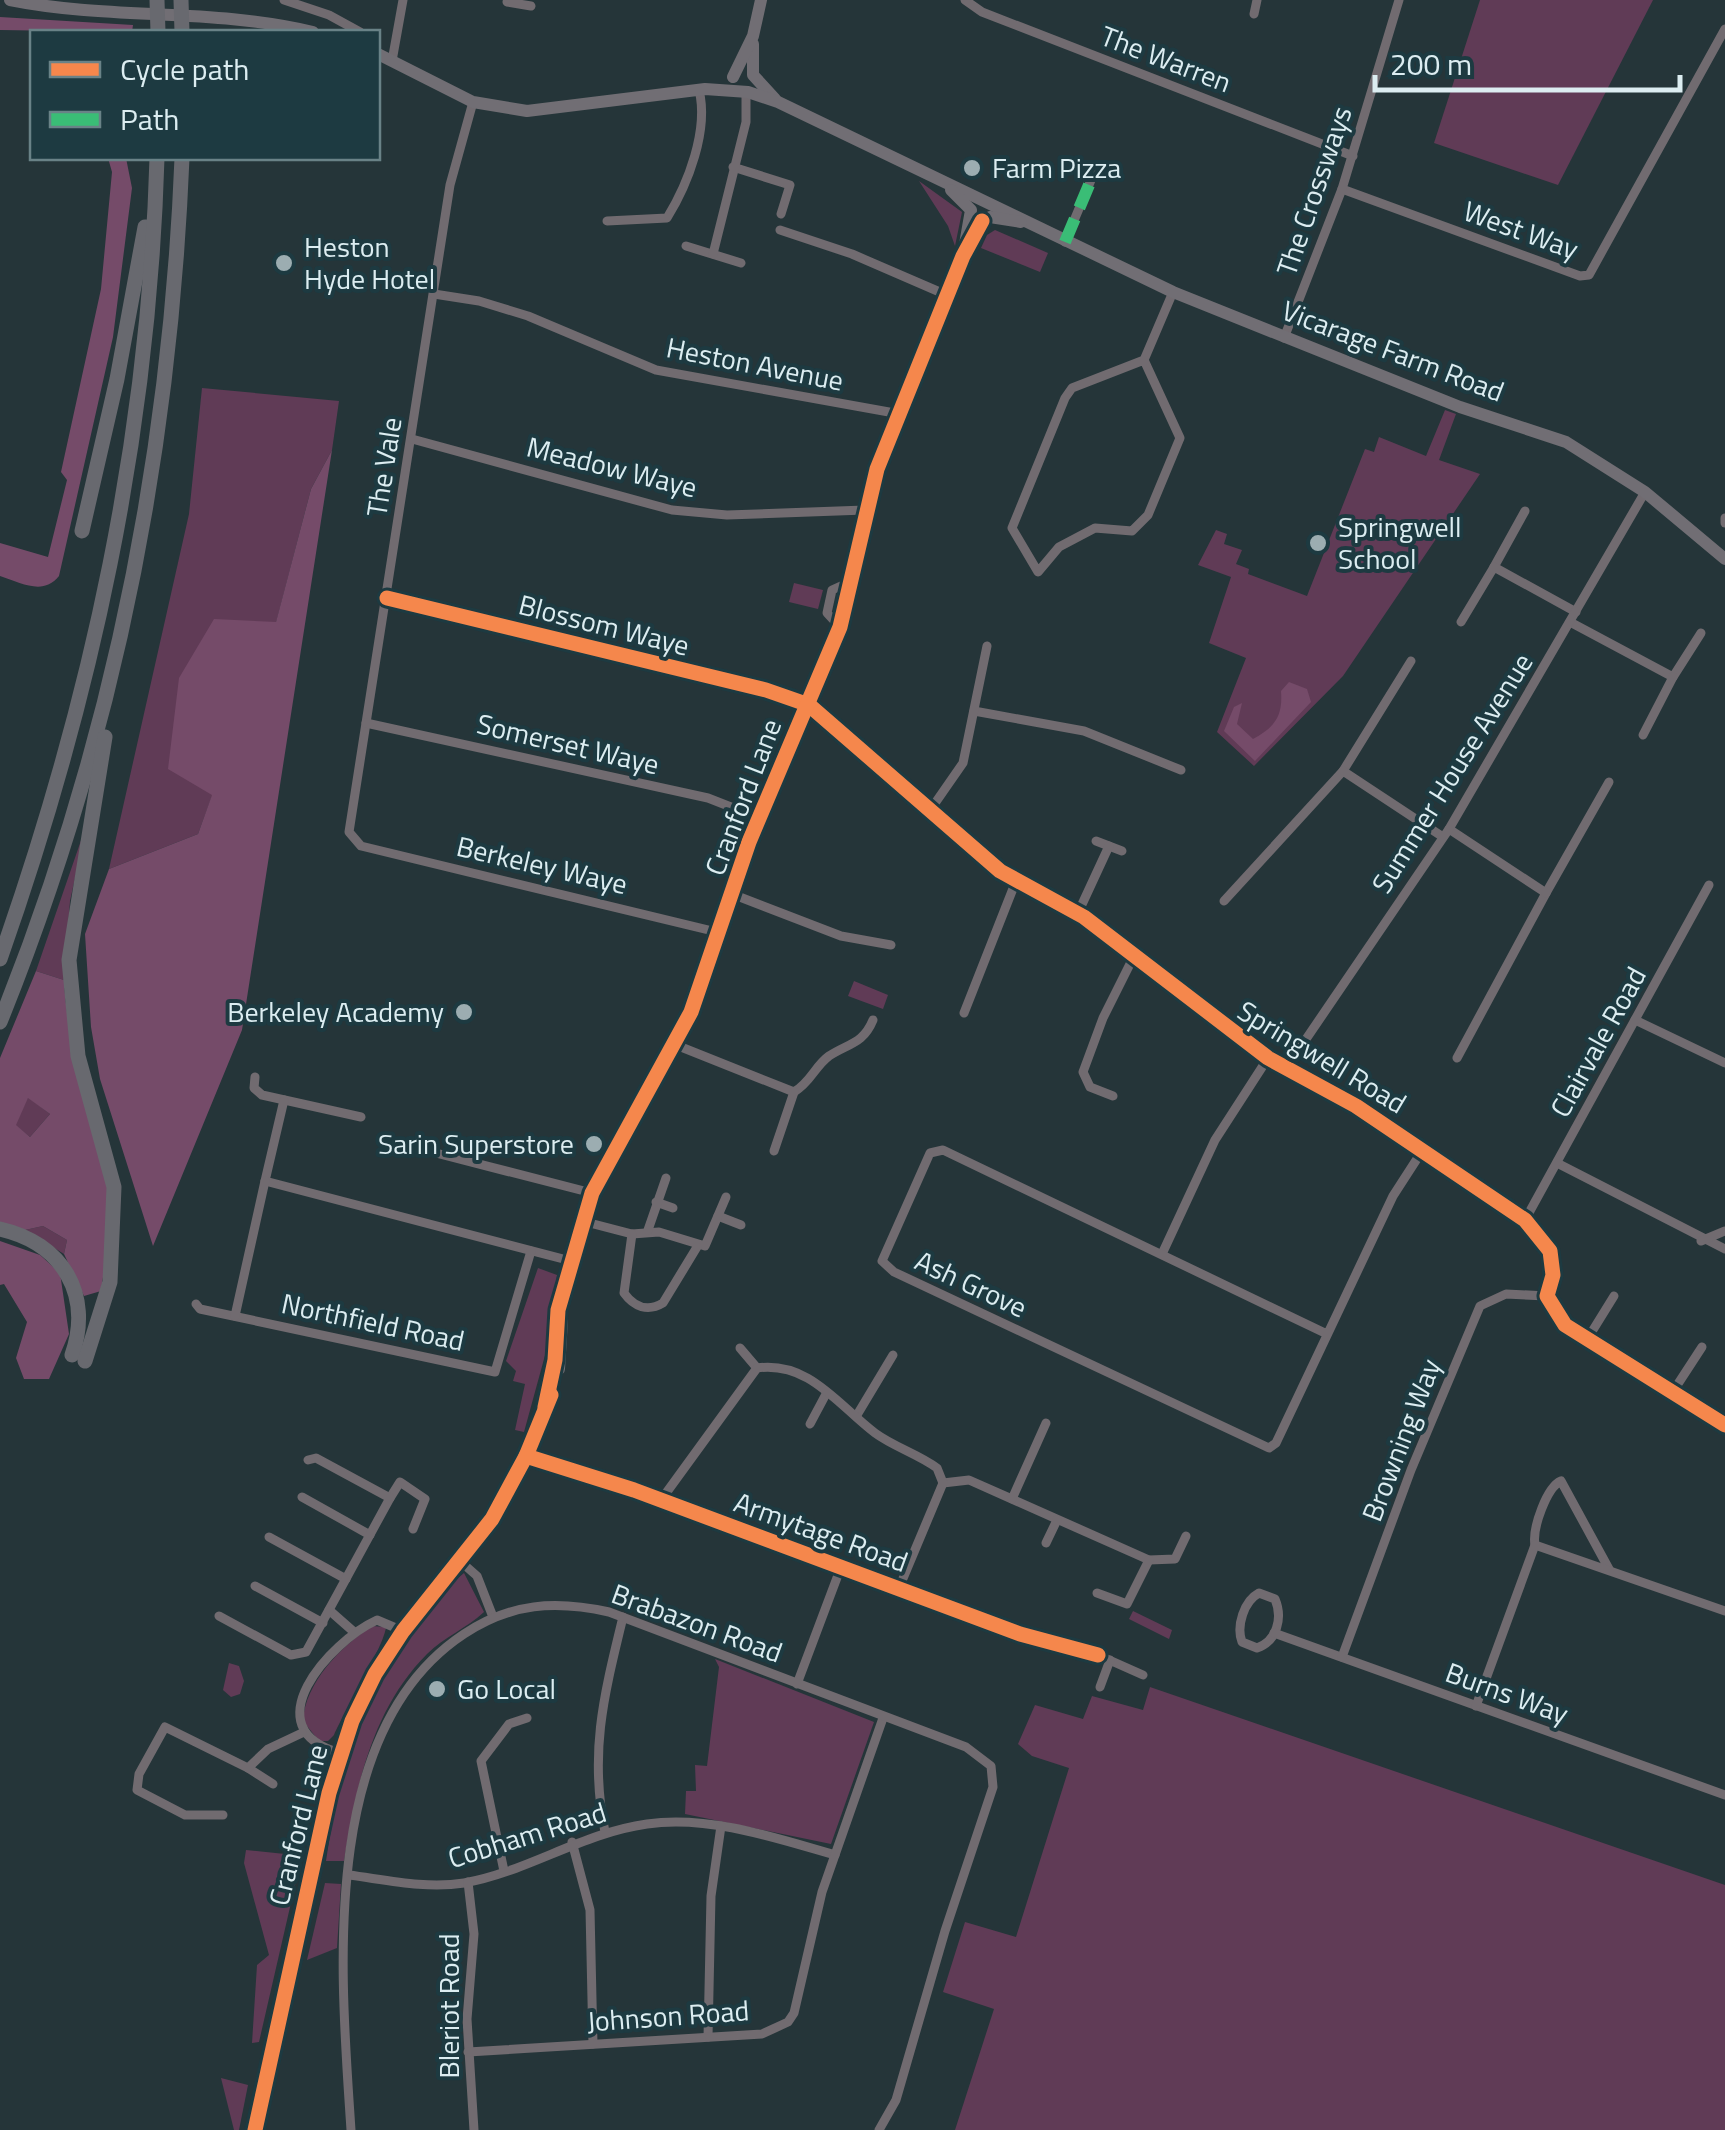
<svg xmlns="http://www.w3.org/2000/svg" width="1725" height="2130" font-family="'Titillium Web',sans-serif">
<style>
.green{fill:#603b56}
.forest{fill:#754b69;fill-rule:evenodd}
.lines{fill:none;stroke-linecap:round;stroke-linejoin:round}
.street{stroke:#716b70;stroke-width:9}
.secondary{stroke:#716e74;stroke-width:12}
.highway{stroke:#68696f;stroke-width:15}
.quiet{stroke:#3abd76;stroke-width:12;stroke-dasharray:25 12;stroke-linecap:butt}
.cycleway-casing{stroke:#1d3a41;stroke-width:21}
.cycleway{stroke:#f5874c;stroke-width:15}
.poi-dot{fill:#9cadb1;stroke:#1d3a41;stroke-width:4}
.labels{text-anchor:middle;stroke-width:8;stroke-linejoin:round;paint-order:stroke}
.street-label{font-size:28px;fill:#dcedf1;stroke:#1d3a41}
.poi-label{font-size:28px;fill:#dcedf1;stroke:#1d3a41;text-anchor:start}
</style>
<rect width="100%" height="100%" fill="#253539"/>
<!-- green -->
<g class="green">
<polygon points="1480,0 1653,0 1558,185 1434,143"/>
<polygon points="919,181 962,212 955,246 948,226"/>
<polygon points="995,230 1048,253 1040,272 981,248 987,235"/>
<polygon points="202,388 339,401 332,450 311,489 276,623 198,834 109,869 189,514"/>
<polygon points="1445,410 1456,414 1439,460 1480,474 1343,676 1254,766 1217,732 1246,658 1209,643 1231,577 1198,565 1216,530 1227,534 1224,544 1242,550 1236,564 1249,569 1248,574 1307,596 1365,449 1374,452 1379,437 1426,456"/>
<polygon points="794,583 823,590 818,609 789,602"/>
<polygon points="87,823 70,901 64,980 36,971"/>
<polygon points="854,981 888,995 883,1009 848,996"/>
<polygon points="28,1097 50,1114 30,1137 15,1125"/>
<polygon points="43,1226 67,1240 64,1254 25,1230"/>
<polygon points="538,1268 557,1275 547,1348 524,1432 515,1430 525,1384 513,1381 516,1371 506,1361"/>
<path d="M464,1573L484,1612C467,1628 444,1637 427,1654C372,1709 356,1787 344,1861H326C341,1756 378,1643 464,1573Z"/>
<polygon points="1133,1611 1172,1630 1169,1639 1129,1619"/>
<path d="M372,1626L386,1627C384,1646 345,1710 334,1735L328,1741H319L303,1721C305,1683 341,1646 372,1626Z"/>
<polygon points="715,1659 874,1722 831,1844 685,1814 686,1791 696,1791 695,1765 707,1766 719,1667"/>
<polygon points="229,1663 239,1666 244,1681 240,1694 231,1697 223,1690"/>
<polygon points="1150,1687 1725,1885 1725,2130 955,2130 994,2009 943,1992 965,1922 1016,1937 1069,1768 1032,1756 1018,1744 1035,1705 1083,1719 1092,1696 1143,1710"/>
<polygon points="246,1850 285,1854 299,1868 259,2042 252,2043 257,1965 269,1955 244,1863"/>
<polygon points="325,1883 341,1884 337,1948 307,1960"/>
<polygon points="221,2078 248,2085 239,2130 234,2130"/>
</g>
<!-- forest -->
<g class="forest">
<polygon points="0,17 133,25 132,32 0,30"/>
<path d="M108,158H126L132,188L113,337L59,576C43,596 22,583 0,576V543L48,557L67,480L61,472L101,289L112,172Z"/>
<polygon points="332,450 242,1030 153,1246 100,1079 91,1027 85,934 109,869 198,834 212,795 168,769 179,678 214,619 276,622 311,489"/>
<path d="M1289,682L1307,689L1311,702L1255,761L1224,731L1234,707L1242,703L1237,724L1253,739C1275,727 1283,716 1281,691Z"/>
<path d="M36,971L64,980C67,1046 91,1104 105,1168C113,1209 107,1250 101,1291L84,1296L64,1254L67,1240L43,1226L25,1230L0,1222V1058ZM28,1098L50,1114L30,1137L16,1125Z"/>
<polygon points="0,1241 40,1255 60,1273 69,1334 49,1379 24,1379 16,1358 27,1322 4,1284 0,1285"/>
</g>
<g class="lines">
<!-- street -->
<g class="street">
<polyline points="284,0 329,15 360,32"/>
<polyline points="965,0 982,12 1353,156"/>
<polyline points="507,2 531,6"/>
<polyline points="1254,14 1257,0"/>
<polyline points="392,61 403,0"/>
<polyline points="473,102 450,185 349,832 361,846 721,933"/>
<polyline points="733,167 790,185 781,214"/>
<polyline points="1342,189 1580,276 1589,275 1725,29"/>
<path d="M607,221L667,218C688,184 709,130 699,90"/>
<polyline points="780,230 852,254 949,296"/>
<polyline points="1065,242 1094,173"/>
<polyline points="686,246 741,263"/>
<polyline points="713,254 746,122 746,92"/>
<polyline points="434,294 479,301 528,316 656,370 900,414"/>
<polyline points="1284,338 1342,189 1399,0"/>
<polyline points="1144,360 1072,388 1065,398 1012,528 1038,572 1059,547 1095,528 1132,531 1148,515 1180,438 1144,360 1173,292"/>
<polyline points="412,439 672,510 727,515 865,510"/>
<polyline points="1725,518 1725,523"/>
<polyline points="1494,567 1525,511"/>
<polyline points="387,598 766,690 809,705 1000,871 1084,917 1268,1058 1356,1106 1525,1220 1550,1251 1553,1275 1547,1296 1565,1325 1725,1425"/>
<polyline points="1461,622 1494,567 1576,612"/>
<polyline points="1570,622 1673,677 1701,633"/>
<polyline points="840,627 827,613 832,590 852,581"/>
<polyline points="974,711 1084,731 1181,770"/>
<polyline points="366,723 708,798 759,818"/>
<polyline points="1643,735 1673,677"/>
<polyline points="1343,771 1411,661"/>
<polyline points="931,809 963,763 987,646"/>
<polyline points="1449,829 1546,893 1457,1058"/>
<polyline points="1096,841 1122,851"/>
<polyline points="1546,893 1609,782"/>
<polyline points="732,894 841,936 891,945"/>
<polyline points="1224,901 1343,771 1443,837"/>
<polyline points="1078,913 1109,846"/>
<polyline points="964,1013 1016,881"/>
<polyline points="1635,1020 1725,1063"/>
<path d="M676,1045L794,1092C811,1082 815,1066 829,1056C849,1043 863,1044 873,1020"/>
<polyline points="1285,1070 1449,829 1645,492"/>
<polyline points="255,1077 254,1088 262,1095 361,1117"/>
<polyline points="1113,1096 1090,1087 1083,1072 1103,1018 1134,956"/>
<polyline points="284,1100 265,1181 571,1261"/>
<polyline points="421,1145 432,1152 592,1193"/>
<polyline points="774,1151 794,1092"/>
<polyline points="1557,1163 1725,1249"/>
<polyline points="656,1202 673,1208"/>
<polyline points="718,1216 741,1225"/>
<polyline points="1525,1220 1709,885"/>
<polyline points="582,1221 632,1234 659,1232 705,1246 726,1197"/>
<polyline points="648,1230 666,1178"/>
<path d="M632,1234L624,1293C634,1307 648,1312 663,1303L697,1247"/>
<polyline points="1701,1241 1725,1231"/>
<polyline points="1162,1254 1215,1140 1268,1058"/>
<polyline points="196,1304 200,1309 495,1372 531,1251"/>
<polyline points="235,1316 265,1181"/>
<polyline points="1327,1334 943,1150 930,1153 882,1261 894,1272 1269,1448 1276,1443 1393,1196 1424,1148"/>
<polyline points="1588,1338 1614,1296"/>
<polyline points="740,1348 757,1368"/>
<polyline points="1672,1393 1702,1347"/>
<polyline points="857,1415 893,1355"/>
<polyline points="810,1424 826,1394"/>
<polyline points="526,1456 634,1490 1020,1634 1098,1655 1143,1675"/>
<polyline points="943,1483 969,1480 1149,1560 1175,1559 1186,1536"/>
<polyline points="302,1497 370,1535"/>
<polyline points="390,1498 400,1482 425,1499 413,1529"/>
<polyline points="1012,1499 1046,1423"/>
<path d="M661,1500L757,1368C809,1361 837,1404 875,1433C894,1447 918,1454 937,1468L943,1483L899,1588"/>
<polyline points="269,1537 346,1579"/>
<polyline points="1046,1543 1057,1520"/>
<path d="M1535,1545C1532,1528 1547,1487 1561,1481L1609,1569"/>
<polyline points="460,1561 477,1576 493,1617"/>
<polyline points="255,1586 323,1623"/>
<polyline points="1097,1593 1127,1604 1149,1560"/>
<path d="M1259,1593L1275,1599C1283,1618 1277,1641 1257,1648L1242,1642C1236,1626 1244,1601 1259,1593Z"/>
<polyline points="329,1610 354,1632"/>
<polyline points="219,1616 291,1655 306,1652 390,1498 316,1458 308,1460"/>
<polyline points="1274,1633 1725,1795"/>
<polyline points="1342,1657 1411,1470 1480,1306 1506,1294 1547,1296"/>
<polyline points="797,1684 841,1567"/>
<polyline points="1100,1687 1110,1660"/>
<polyline points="1476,1706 1535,1545 1725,1611"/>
<path d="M340,1753C252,1729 329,1642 377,1620L403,1631"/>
<polyline points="248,1768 273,1784"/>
<polyline points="223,1815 185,1815 137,1790 139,1774 165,1727 248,1768 268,1749 302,1733"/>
<path d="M605,1832C589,1752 604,1695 623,1617"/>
<polyline points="572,1842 590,1910 593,2044"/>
<polyline points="504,1871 481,1761 509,1724 527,1718"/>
<path d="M349,1875C387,1880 426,1889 464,1883C527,1872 582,1833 647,1824C709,1815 776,1838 835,1855"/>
<polyline points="468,1882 474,1934 467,2019 474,2130"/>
<polyline points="708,2037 711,1896 721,1826"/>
<polyline points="468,2052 762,2034 788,2022 794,2013 822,1892 883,1718"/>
<path d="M351,2130C341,1977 317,1731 464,1634C511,1603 555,1600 609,1612L966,1747L991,1766L993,1787L945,1931L896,2100L879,2130"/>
</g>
<!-- secondary -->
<g class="secondary">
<path d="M10,0C110,20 214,8 313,32"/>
<polyline points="753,44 753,75 775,99"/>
<polyline points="378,54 473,102 527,111 705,89 748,92 778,102 1173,292 1460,407 1566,442 1645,492 1725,559"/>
<polyline points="733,77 753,36 761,0"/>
<polyline points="951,190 971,210 964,250"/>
<polyline points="982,221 990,217 1021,222"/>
<polyline points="559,1369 562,1320"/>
<polyline points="545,1407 555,1360 558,1310 592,1193 691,1012 749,842 840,627 877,469 963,256 982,221"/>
<polyline points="255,2130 329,1793 352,1721 375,1674 403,1631 492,1519 526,1456 548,1402"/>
</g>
<!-- highway -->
<g class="highway">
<polyline points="157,0 158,32"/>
<polyline points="181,0 182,32"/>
<polyline points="82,531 117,379 145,227"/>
<path d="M0,959C92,698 149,434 157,158"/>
<path d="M0,1022C112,745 170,456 182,158"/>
<path d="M0,1229C62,1243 93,1294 72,1355"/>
<polyline points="85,1361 110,1282 114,1187 78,1056 69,960 105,737"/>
</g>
<!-- quiet -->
<polyline class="quiet" points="1065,242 1094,173"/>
<!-- cycleway casing -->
<g class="cycleway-casing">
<g id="cycleway">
<polyline points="387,598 766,690 809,705 1000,871 1084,917 1268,1058 1356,1106 1525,1220 1550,1251 1553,1275 1547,1296 1565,1325 1725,1425"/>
<polyline points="545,1407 555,1360 558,1310 592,1193 691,1012 749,842 840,627 877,469 963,256 982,221"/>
<polyline points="526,1456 634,1490 1020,1634 1098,1655"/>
<polyline points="255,2130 329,1793 352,1721 375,1674 403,1631 492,1519 526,1456 551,1395"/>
</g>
</g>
<!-- cycleway -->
<use href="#cycleway" class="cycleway"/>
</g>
<!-- markers -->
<g class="poi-dot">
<circle cx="972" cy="168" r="10"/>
<circle cx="284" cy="263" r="10"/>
<circle cx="1318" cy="543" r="10"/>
<circle cx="464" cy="1012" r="10"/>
<circle cx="594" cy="1144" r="10"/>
<circle cx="437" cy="1689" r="10"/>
</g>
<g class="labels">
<!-- street labels -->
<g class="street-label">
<text transform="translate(1166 59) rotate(21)" y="10">The Warren</text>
<text transform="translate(1314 191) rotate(-71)" y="10">The Crossways</text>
<text transform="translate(1521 230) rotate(20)" y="10">West Way</text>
<text transform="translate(1393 351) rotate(21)" y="10">Vicarage Farm Road</text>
<text transform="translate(755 364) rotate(11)" y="10">Heston Avenue</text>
<text transform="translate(384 467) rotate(-81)" y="10">The Vale</text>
<text transform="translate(612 467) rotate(14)" y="10">Meadow Waye</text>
<text transform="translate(604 625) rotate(14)" y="10">Blossom Waye</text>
<text transform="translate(568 744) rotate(13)" y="10">Somerset Waye</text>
<text transform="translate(1452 773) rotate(-58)" y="10">Summer House Avenue</text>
<text transform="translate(743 797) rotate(-69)" y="10">Cranford Lane</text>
<text transform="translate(542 865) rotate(13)" y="10">Berkeley Waye</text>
<text transform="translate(1598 1042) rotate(-61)" y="10">Clairvale Road</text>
<text transform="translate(1322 1057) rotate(31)" y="10">Springwell Road</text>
<text transform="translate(971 1284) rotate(25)" y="10">Ash Grove</text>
<text transform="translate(373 1322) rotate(12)" y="10">Northfield Road</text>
<text transform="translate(1401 1440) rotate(-69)" y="10">Browning Way</text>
<text transform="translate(821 1532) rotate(20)" y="10">Armytage Road</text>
<text transform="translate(697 1623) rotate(20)" y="10">Brabazon Road</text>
<text transform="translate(1507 1693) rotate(20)" y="10">Burns Way</text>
<text transform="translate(298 1825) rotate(-76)" y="10">Cranford Lane</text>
<text transform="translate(527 1835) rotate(-17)" y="10">Cobham Road</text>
<text transform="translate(449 2006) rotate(-90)" y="10">Bleriot Road</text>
<text transform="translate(668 2016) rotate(-4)" y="10">Johnson Road</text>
</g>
<!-- poi labels -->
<g class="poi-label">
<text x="992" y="178">Farm Pizza</text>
<text x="304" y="257">Heston<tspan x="304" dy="32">Hyde Hotel</tspan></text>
<text x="1338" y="537">Springwell<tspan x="1338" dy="32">School</tspan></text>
<text x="444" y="1022" text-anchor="end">Berkeley Academy</text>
<text x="574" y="1154" text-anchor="end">Sarin Superstore</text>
<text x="457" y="1699">Go Local</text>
</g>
</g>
<!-- legend -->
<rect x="30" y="30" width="350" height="130" fill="#1d3a41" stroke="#698287" stroke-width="2.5"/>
<rect x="50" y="62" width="50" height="15" fill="#f5874c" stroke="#698287" stroke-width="2.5"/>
<text x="120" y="80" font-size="30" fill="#dcedf1">Cycle path</text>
<rect x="50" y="112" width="50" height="15" fill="#3abd76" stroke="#698287" stroke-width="2.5"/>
<text x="120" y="130" font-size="30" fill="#dcedf1">Path</text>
<!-- scale -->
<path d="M1375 75v15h305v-15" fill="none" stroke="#dcedf1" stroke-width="5"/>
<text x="1390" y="75" font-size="30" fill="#dcedf1" stroke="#1d3a41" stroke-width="8" paint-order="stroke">200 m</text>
</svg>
